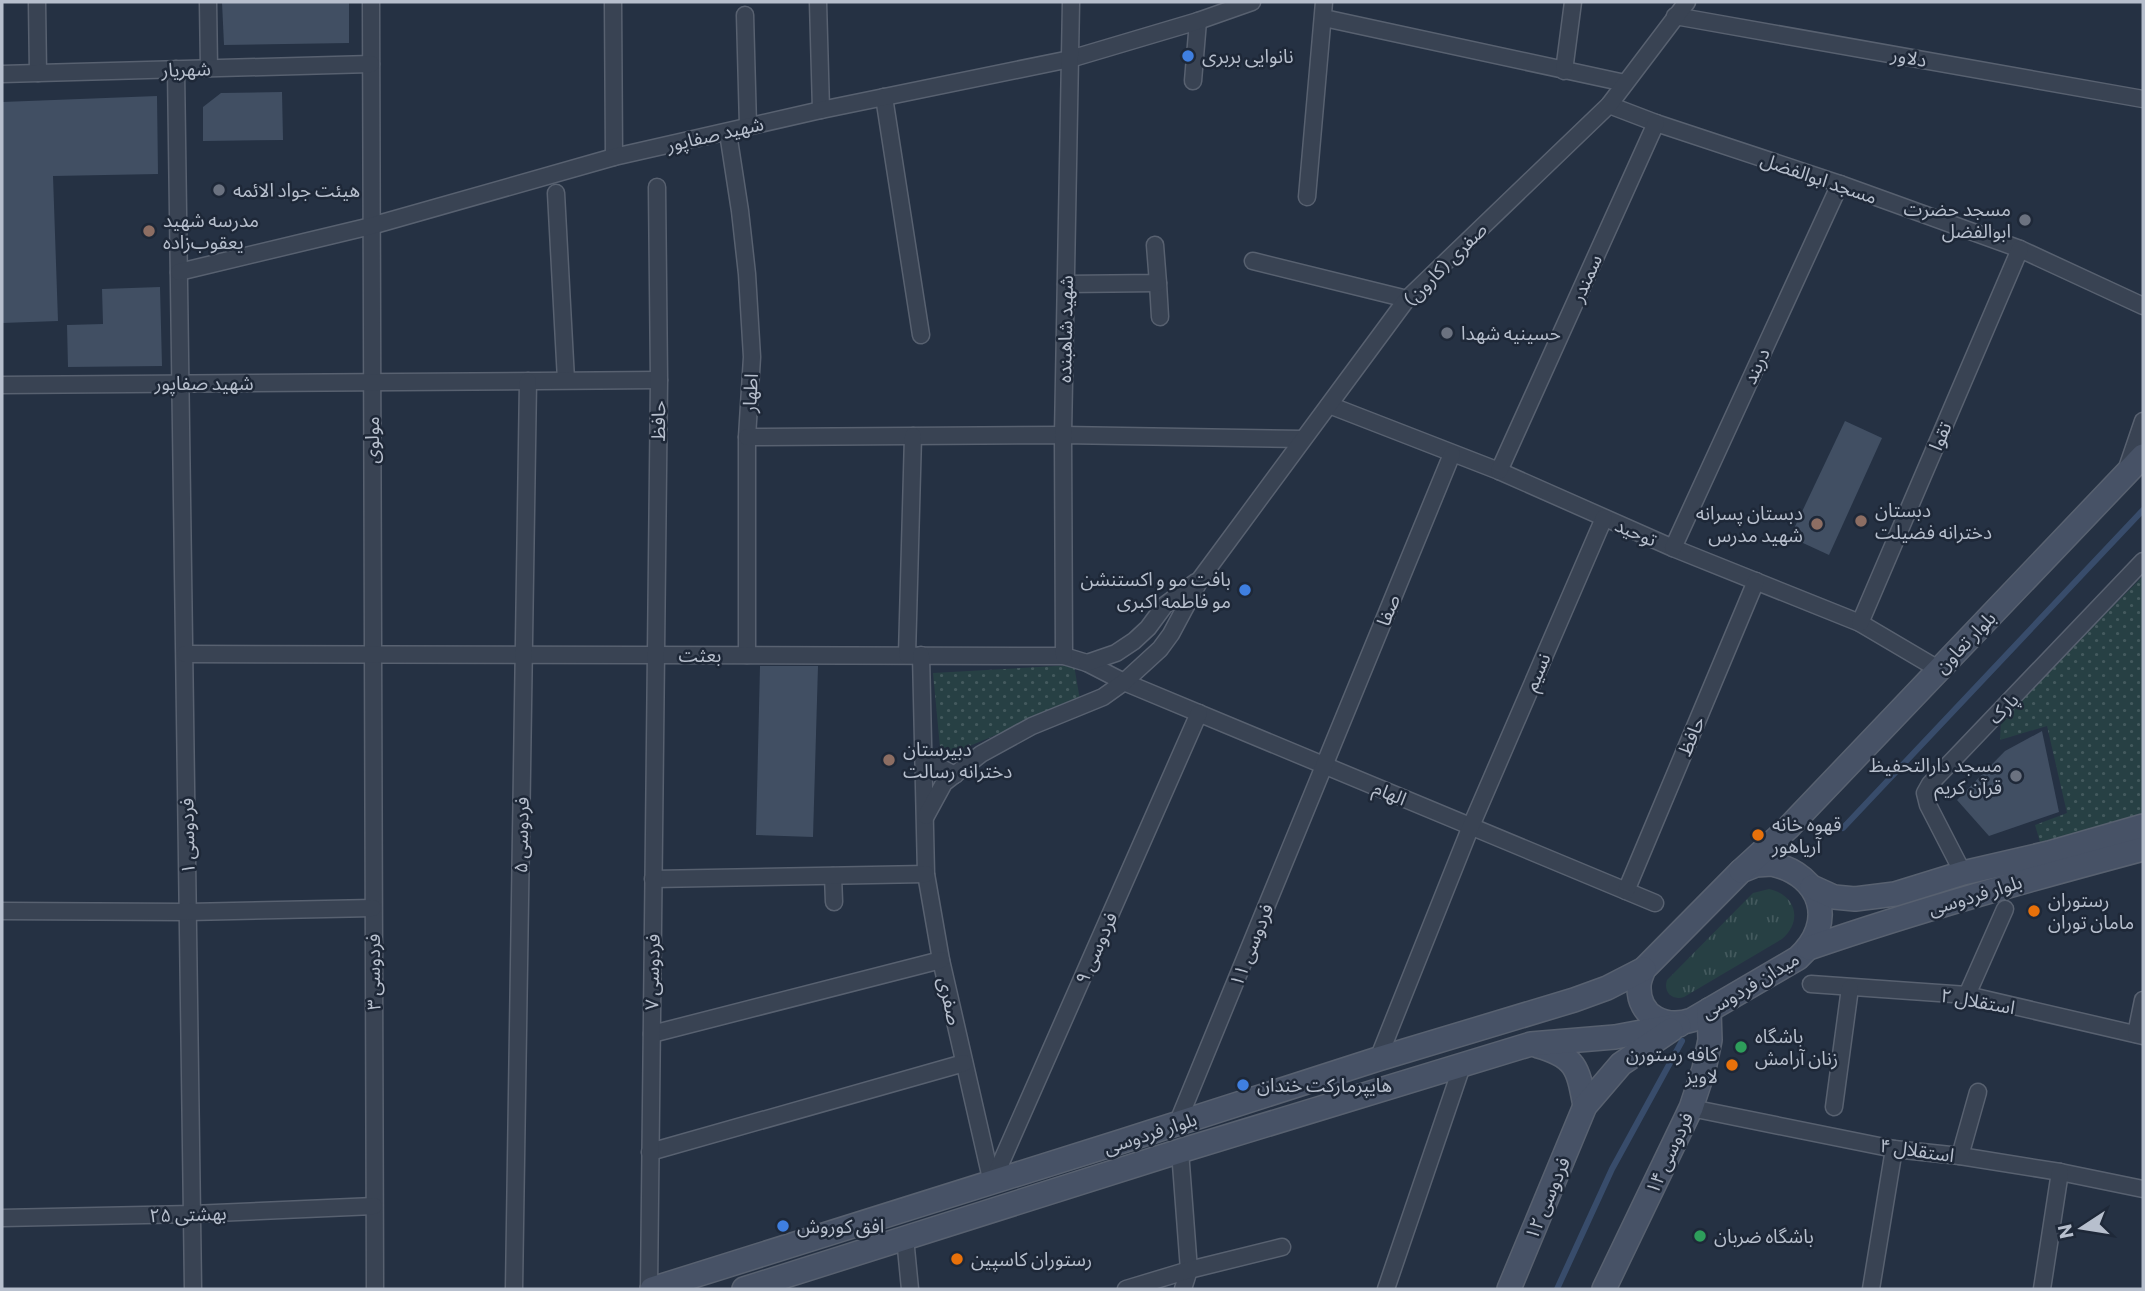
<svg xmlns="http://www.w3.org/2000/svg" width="2145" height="1291" font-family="Commissioner,'Noto Sans Arabic',sans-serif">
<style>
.grass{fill:url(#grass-tufts)}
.park{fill:url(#park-dots)}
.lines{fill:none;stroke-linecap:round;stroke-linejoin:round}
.stream{stroke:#384c6b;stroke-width:6}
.building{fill:#414f63}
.street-casing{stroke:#586170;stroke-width:19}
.secondary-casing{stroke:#586170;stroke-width:26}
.street{stroke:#394353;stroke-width:16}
.secondary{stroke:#475266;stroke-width:23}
.shop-dot{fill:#3f7fe0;stroke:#1e2838;stroke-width:2.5}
.worship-dot{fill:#6b7280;stroke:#1e2838;stroke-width:2.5}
.education-dot{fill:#8d6e63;stroke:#1e2838;stroke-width:2.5}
.food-dot{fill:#e8710a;stroke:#1e2838;stroke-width:2.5}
.leisure-dot{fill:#2e9e5b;stroke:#1e2838;stroke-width:2.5}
.labels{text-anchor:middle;stroke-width:5;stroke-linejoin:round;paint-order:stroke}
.poi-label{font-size:19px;fill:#b7bfcd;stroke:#1e2838;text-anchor:start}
.street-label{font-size:19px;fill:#b7bfcd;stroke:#1e2838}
</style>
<defs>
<pattern id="grass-tufts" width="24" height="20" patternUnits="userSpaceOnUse" patternTransform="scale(1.75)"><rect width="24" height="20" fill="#274044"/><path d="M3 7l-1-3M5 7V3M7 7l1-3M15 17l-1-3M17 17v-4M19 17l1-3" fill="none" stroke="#445a5e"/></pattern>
<pattern id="park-dots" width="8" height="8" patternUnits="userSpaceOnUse" patternTransform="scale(1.75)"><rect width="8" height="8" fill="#274044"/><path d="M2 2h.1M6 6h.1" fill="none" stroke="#445a5e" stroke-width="1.8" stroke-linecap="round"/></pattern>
</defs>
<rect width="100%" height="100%" fill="#253143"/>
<!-- grass -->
<path class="grass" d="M1769,889C1796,895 1803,921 1782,939L1684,997C1672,1001 1663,992 1667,980L1753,893Z"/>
<!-- park -->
<g class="park">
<polygon points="2143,576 2143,816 2040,842 2035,825 2067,813 2047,726 2000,740 2001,720"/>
<polygon points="1074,665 1080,700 941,758 933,673"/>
</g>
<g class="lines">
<!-- stream -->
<g class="stream">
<polyline points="1843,828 2143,510"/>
<polyline points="1557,1289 1612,1169 1682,1041"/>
</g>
</g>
<!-- building -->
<g class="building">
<polygon points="222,2 349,2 349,43 224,45"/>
<polygon points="282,92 283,140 203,141 203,107 221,93"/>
<polygon points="157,96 158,174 53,176 58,321 2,323 2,102"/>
<polygon points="160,287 162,366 68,367 67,325 103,324 102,289"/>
<polygon points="1845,421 1882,438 1829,555 1790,537"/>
<polygon points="760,666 818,666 813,837 756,835"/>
<polygon points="2042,731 2059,812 1989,836 1957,800 2005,751"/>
</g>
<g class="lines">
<!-- street casing -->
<g class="street-casing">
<g id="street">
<polyline points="37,2 38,73"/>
<polyline points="208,2 209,68"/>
<polyline points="371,2 375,1289"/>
<polyline points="613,2 614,157"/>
<polyline points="818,2 821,110"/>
<polyline points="745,15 748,126"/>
<polyline points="1675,16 2143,99"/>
<polyline points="1324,18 1625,83"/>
<polyline points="176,69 193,1289"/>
<polyline points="1564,71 1573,2"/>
<polyline points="2,74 371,64"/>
<polyline points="1193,81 1198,21"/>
<polyline points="884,97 921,335"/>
<polyline points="1609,105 1656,123 1840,184 2020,249 2143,306"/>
<polyline points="728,133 740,211 747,274 752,357 747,437 747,655"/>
<polyline points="556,193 566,380"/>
<polyline points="1307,197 1324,2"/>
<polyline points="1253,261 1407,299"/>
<polyline points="179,272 371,226 614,157 821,110 1070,59 1198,21 1252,2"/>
<polyline points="1158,283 1160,317"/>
<polyline points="1066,284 1158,283 1155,245"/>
<polyline points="2,385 659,380"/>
<polyline points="1329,405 1499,471 1673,548 1860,623 1938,669"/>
<polyline points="747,437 1063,435 1302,439"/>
<polyline points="2127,468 2143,421"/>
<polyline points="1499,471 1656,123"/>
<polyline points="1673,548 1840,184"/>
<polyline points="1860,623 2020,249"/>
<polyline points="185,654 1064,656 1087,663 1124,682 1655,903"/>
<polyline points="907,655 913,436"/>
<polyline points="921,655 926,874 941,960 992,1183"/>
<polyline points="1064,656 1063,435 1071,2"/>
<polyline points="1087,663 1116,653 1134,641 1148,628 1165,605 1196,582"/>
<polyline points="924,759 955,775"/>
<polyline points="926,816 944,783 981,754 1032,726 1103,697 1124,682 1160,649 1171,634 1201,578 1407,299 1609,105 1687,2"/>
<polyline points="1963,873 1928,805 1925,793 1930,784 2143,561"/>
<polyline points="833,876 834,902"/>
<polyline points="653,879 926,874"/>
<polyline points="1626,891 1756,581"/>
<polyline points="2,911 188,912 373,908"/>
<polyline points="1811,984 1967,995 2143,1036"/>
<polyline points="1967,995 2005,909"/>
<polyline points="652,1034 941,960"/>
<polyline points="2136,1034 2143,1000"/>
<polyline points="1378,1059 1471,826 1604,518"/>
<polyline points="1834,1107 1850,988"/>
<polyline points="1691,1108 1894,1149 1960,1156 2060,1172 2143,1189"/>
<polyline points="1177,1124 1452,454"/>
<polyline points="1180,1151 1189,1270 1183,1289"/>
<polyline points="650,1152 964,1063"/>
<polyline points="1960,1156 1978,1092"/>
<polyline points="992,1183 1199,713"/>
<polyline points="2,1218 192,1214 374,1206"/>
<polyline points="905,1238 910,1289"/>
<polyline points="514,1289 528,381"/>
<polyline points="649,1289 659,380 657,187"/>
<polyline points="1126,1289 1189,1270 1282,1247"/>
<polyline points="1386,1289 1462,1066"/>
<polyline points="1871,1289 1894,1149"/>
<polyline points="2042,1289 2060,1172"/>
</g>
</g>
<!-- secondary casing -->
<g class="secondary-casing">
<g id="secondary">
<path d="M1772,864C1822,875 1837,923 1798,958L1692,1020C1666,1029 1638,1017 1639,986C1639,981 1642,974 1644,969L1741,871L1756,865Z"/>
<polyline points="1741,871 1788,828 2143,456"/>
<polyline points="1812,887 1834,897 1855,899 1895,894 1963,873 2049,853 2143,826"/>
<path d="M1809,948C1919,910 2031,879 2143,849"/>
<path d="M1538,1046C1577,1057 1578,1069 1585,1106"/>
<polyline points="652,1289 1123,1141 1378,1059 1574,1000 1607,988 1644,969"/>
<polyline points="744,1289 1180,1151 1531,1044 1615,1037 1679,1025"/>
<polyline points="1509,1289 1585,1106 1621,1064 1671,1030"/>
<polyline points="1604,1289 1691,1108 1704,1069 1710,1040 1709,1010"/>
</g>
</g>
<!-- street -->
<use href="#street" class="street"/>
<!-- secondary -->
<use href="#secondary" class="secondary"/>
</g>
<!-- markers -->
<g class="shop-dot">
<circle cx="1188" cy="56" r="7"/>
<circle cx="1245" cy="590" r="7"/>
<circle cx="1243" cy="1085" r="7"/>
<circle cx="783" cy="1226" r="7"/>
</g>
<g class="worship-dot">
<circle cx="219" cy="190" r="7"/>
<circle cx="2025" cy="220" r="7"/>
<circle cx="1447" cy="333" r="7"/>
<circle cx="2016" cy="776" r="7"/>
</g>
<g class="education-dot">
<circle cx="149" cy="231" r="7"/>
<circle cx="1861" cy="521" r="7"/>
<circle cx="1817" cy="524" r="7"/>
<circle cx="889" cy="760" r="7"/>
</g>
<g class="food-dot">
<circle cx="1758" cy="835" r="7"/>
<circle cx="2034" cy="911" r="7"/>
<circle cx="1732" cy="1065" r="7"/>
<circle cx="957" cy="1259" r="7"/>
</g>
<g class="leisure-dot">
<circle cx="1741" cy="1047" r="7"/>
<circle cx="1700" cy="1236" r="7"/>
</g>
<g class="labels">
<!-- poi labels -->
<g class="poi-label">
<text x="1202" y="63">نانوایی بربری</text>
<text x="233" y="197">هیئت جواد الائمه</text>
<text x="2011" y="216" text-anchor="end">مسجد حضرت<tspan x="2011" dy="22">ابوالفضل</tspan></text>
<text x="163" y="227">مدرسه شهید<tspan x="163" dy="22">یعقوب‌زاده</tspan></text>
<text x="1461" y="340">حسینیه شهدا</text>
<text x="1875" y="517">دبستان<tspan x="1875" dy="22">دخترانه فضیلت</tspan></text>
<text x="1803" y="520" text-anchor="end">دبستان پسرانه<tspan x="1803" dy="22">شهید مدرس</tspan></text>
<text x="1231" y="586" text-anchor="end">بافت مو و اکستنشن<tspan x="1231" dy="22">مو فاطمه اکبری</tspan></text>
<text x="903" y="756">دبیرستان<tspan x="903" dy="22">دخترانه رسالت</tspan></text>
<text x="2002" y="772" text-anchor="end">مسجد دارالتحفیظ<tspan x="2002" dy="22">قرآن کریم</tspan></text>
<text x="1772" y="831">قهوه خانه<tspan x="1772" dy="22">آریاهور</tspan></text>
<text x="2048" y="907">رستوران<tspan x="2048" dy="22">مامان توران</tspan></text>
<text x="1755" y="1043">باشگاه<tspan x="1755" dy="22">زنان آرامش</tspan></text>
<text x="1718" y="1061" text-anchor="end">کافه رستورن<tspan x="1718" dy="22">لاویز</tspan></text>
<text x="1257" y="1092">هایپرمارکت خندان</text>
<text x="797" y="1233">افق کوروش</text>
<text x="1714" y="1243">باشگاه ضربان</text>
<text x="971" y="1266">رستوران کاسپین</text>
</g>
<!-- street labels -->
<g class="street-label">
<text transform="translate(1909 57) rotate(10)" y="7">دلاور</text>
<text transform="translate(186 69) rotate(-2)" y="7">شهریار</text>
<text transform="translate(715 134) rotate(-13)" y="7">شهید صفاپور</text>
<text transform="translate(1819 178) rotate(19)" y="7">مسجد ابوالفضل</text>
<text transform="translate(1445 264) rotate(-45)" y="7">صفری (کارون)</text>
<text transform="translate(1586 278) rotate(-66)" y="7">سمندر</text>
<text transform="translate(1065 329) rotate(-89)" y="7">شهید شاهبنده</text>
<text transform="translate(1756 366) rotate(-65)" y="7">دربند</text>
<text x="204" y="390">شهید صفاپور</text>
<text transform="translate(750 393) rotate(-87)" y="7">اطهار</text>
<text transform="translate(658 421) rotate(-89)" y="7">حافظ</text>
<text transform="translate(1940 436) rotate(-67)" y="7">تقوا</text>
<text transform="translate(372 440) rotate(-90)" y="7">مولوی</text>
<text transform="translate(1636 532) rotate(23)" y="7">توحید</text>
<text transform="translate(1388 610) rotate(-68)" y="7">صفا</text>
<text transform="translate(1965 642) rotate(-46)" y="7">بلوار تعاون</text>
<text x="700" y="662">بعثت</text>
<text transform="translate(1537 672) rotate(-67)" y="7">نسیم</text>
<text transform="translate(2003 708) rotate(-46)" y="7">پارک</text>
<text transform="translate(1691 736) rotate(-67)" y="7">حافظ</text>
<text transform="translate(1390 793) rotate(23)" y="7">الهام</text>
<text transform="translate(521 835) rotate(-89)" y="7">فردوسی ۵</text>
<text transform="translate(187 836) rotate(-91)" y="7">فردوسی ۱</text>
<text transform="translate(1975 895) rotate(-17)" y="7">بلوار فردوسی</text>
<text transform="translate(1251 945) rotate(-68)" y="7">فردوسی ۱۱</text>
<text transform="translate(1096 948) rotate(-66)" y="7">فردوسی ۹</text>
<text transform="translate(373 972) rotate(-90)" y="7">فردوسی ۳</text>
<text transform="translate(652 972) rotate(-89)" y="7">فردوسی ۷</text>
<text transform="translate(1750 985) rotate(-31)" y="7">میدان فردوسی</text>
<text transform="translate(950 1001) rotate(78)" y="7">صفری</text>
<text transform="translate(1978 1001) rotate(10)" y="7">استقلال ۲</text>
<text transform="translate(1150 1133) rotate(-18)" y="7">بلوار فردوسی</text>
<text transform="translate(1917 1150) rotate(8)" y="7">استقلال ۴</text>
<text transform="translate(1669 1153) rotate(-65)" y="7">فردوسی ۱۴</text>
<text transform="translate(1547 1198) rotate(-67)" y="7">فردوسی ۱۲</text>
<text transform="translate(188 1214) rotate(-2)" y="7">بهشتی ۲۵</text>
</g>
</g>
<!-- border -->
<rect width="2145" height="1291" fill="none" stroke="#b7bfcd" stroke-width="7"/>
<!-- north arrow -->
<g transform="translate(2082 1228) rotate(258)" stroke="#1e2838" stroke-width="5" paint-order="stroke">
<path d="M0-5L12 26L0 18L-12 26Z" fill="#b7bfcd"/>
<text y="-10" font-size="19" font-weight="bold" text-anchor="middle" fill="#b7bfcd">N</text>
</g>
</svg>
